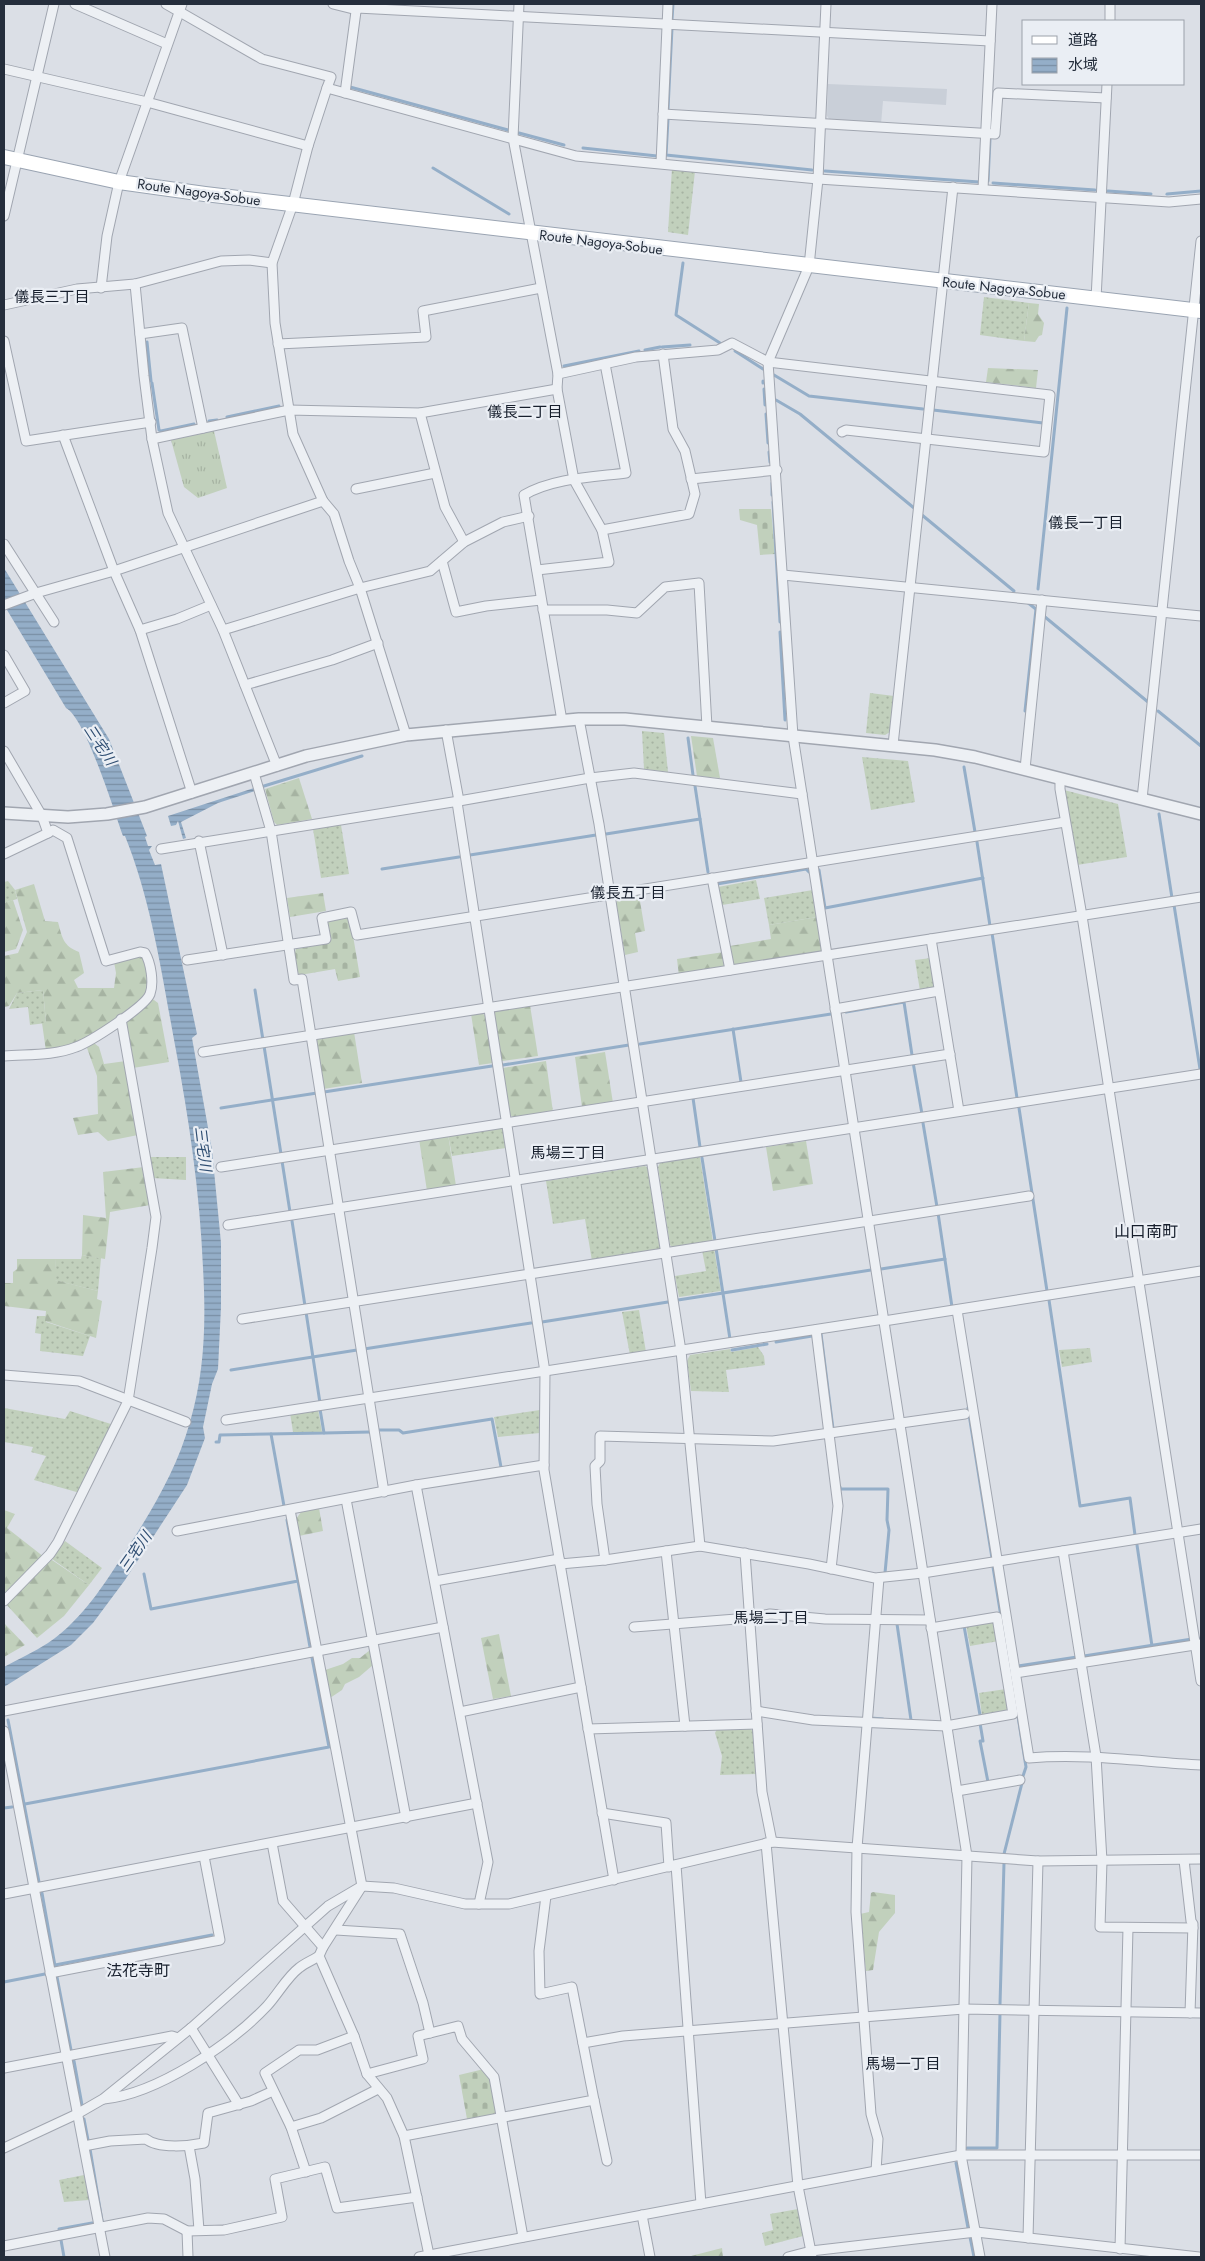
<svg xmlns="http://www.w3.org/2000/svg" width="1205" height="2261" font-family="Jost,'Noto Sans JP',sans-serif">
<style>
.built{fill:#c9cfd8}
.grass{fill:url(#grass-dots)}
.forest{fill:url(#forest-firs)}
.cemetery{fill:url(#cemetery-stones)}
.park{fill:url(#park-tufts)}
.water{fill:url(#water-rules)}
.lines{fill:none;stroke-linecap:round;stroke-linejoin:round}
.stream{stroke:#94aec8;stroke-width:3}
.minor-casing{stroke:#a1a6b0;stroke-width:11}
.tertiary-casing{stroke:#a1a6b0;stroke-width:14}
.primary-casing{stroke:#9aa4b2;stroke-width:16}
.minor{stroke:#edf0f4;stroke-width:9}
.tertiary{stroke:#edf0f4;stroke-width:11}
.primary{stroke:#fff;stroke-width:14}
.labels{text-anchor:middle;stroke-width:4.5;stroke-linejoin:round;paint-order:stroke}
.street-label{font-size:14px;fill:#252e3c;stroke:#eaeef4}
.neighbourhood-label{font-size:15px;fill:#171f2d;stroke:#eaeef4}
.water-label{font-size:15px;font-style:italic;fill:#2e4d71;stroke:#eaeef4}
.quarter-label{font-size:16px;fill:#171f2d;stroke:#eaeef4}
</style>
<defs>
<pattern id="grass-dots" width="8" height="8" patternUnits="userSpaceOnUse" patternTransform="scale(1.25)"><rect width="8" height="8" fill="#c1d0bc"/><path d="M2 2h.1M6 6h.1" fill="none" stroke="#a6b3a2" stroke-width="1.8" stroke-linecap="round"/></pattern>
<pattern id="forest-firs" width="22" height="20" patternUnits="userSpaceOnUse" patternTransform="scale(1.25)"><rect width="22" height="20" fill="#c1d0bc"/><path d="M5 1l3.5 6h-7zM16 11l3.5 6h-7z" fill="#a6b3a2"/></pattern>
<pattern id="cemetery-stones" width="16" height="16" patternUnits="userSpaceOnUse" patternTransform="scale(1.25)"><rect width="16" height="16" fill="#c1d0bc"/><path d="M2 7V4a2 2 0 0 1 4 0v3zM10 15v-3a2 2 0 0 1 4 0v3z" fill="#a6b3a2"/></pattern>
<pattern id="park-tufts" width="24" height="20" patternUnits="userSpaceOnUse" patternTransform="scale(1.25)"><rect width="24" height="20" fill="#c1d0bc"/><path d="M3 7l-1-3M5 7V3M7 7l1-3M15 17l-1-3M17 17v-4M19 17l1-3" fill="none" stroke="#a6b3a2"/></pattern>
<pattern id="water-rules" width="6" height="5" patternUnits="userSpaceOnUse" patternTransform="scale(1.25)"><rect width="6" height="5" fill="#94aec8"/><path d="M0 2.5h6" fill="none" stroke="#798ea4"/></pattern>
</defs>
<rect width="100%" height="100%" fill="#dbdfe6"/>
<!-- built -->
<polygon class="built" points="828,84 947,89 946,105 883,101 881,124 830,120 827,116"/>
<!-- grass -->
<g class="grass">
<polygon points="672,168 695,171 688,235 668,232"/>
<polygon points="984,297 1029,303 1024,341 980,335"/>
<polygon points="870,693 894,696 890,732 885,735 866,733"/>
<polygon points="642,731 664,733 668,772 644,769"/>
<polygon points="862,757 908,761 915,802 871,810"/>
<polygon points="1064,790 1118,804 1127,857 1077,865"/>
<polygon points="341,825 349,874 321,878 313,829"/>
<polygon points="756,880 760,899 722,905 718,887"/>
<polygon points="8,881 15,890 17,899 4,903 4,882"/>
<polygon points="813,890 817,917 769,925 764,898"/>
<polygon points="931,958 936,986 934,989 920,991 915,960"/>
<polygon points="43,990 46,1023 30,1025 28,1007 9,1009 17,993"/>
<polygon points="499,1126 503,1129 506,1148 452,1156 448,1134"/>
<polygon points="148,1157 186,1157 186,1180 152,1178"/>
<polygon points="700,1157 713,1242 673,1248 670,1245 658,1167 660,1163"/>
<polygon points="645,1166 649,1169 661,1246 659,1250 592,1261 585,1219 553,1224 546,1181"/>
<polygon points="714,1248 721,1291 679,1297 675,1276 706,1271 702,1250"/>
<polygon points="82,1255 101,1258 98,1291 54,1280 56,1259 81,1259"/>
<polygon points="639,1310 646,1352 630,1355 622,1312"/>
<polygon points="37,1316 46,1316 46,1322 90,1336 83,1356 40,1351 41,1334 35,1333"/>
<polygon points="758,1347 764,1356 765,1365 726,1370 729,1392 691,1391 687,1361 690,1355 730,1349 731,1352"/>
<polygon points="1090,1348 1092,1362 1062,1367 1059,1350"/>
<polygon points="4,1408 65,1419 70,1411 114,1425 80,1493 34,1480 46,1456 31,1452 33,1447 4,1442"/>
<polygon points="318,1409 322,1432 293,1432 290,1413"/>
<polygon points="540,1410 540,1433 498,1437 494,1417"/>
<polygon points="65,1541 102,1568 89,1585 52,1559"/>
<polygon points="995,1622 999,1641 970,1646 966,1625"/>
<polygon points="1006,1689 1009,1709 1005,1712 982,1716 979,1693"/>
<polygon points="717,1729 750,1729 753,1731 756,1774 720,1775 722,1756 715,1733"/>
<polygon points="84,2175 89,2200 64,2202 59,2180"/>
<polygon points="798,2209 803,2236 765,2246 762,2233 773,2230 770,2214"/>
</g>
<!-- forest -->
<g class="forest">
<polygon points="1029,303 1039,304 1038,314 1044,323 1042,335 1039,336 1035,342 1024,341"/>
<polygon points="988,368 1038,370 1036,388 986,382"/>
<polygon points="691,736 713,738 720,778 697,776"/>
<polygon points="299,778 312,819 277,825 274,822 265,789"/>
<path d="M34,884L45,921L58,922C62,937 63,946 79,952L84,973L74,980L78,988H114L116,973L114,962L140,954L145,958L148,993C136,1008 94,1038 76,1045C66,1048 55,1049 46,1051L42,1023L46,1022L43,990L17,993L9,1006L4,1007V956L18,953L27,932L15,890Z"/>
<polygon points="323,893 326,911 290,917 287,898"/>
<polygon points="639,895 645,931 635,933 638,952 625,955 616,903 619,899"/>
<polygon points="13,900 23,930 16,949 4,952 4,903"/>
<polygon points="817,917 823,950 819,954 734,965 730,946 771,939 769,925"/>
<polygon points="724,952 726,965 724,969 679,976 677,959"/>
<polygon points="150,997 158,1003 169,1062 133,1068 125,1023 146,1006"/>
<polygon points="530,1005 538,1056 502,1061 494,1014 496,1010"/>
<polygon points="481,1013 485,1015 493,1063 479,1065 471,1014"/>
<polygon points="354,1032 362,1083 323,1089 315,1042 318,1038"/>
<polygon points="94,1043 99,1047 104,1064 126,1061 138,1135 108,1141 98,1132 78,1135 73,1118 98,1114 97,1076 87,1048"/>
<polygon points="605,1052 613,1103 582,1107 575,1057"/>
<polygon points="546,1061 553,1112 513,1117 510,1115 503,1068"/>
<polygon points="448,1134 456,1186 427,1191 419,1139"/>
<polygon points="806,1141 813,1184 773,1191 766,1147"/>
<polygon points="144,1167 150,1205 110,1212 105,1259 82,1255 83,1215 106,1218 103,1172"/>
<polygon points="17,1259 56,1259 55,1280 98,1291 97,1299 102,1301 96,1338 45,1321 46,1311 4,1306 4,1283 13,1283 13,1272 17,1269"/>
<polygon points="319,1508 323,1531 299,1536 296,1519 301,1512"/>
<polygon points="4,1510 15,1514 7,1528 44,1557 4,1598"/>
<polygon points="49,1558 89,1585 64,1616 37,1638 5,1603"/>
<polygon points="4,1623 25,1645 4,1657"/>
<polygon points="499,1634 511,1696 493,1699 481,1638"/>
<polygon points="370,1650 373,1665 359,1677 345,1684 342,1690 330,1698 325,1670 343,1664 352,1658 360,1658"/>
<polygon points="873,1892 895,1895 895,1913 879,1932 873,1970 866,1971 860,1914 869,1912 871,1893"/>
<polygon points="722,2248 723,2257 691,2257 691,2256"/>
</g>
<!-- cemetery -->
<g class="cemetery">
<polygon points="739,509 771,509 775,554 760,555 757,525 740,520"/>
<path d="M347,916L350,918L360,977L338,981L335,969L300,975C295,970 293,955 296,949L330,943L327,923L329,920Z"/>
<polygon points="484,2069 490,2075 497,2111 494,2114 467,2119 459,2075"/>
</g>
<!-- park -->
<polygon class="park" points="214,431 227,488 198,498 184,487 171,440"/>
<!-- water -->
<g class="water">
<path d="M4,568L109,739L147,836L145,837L148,846H152L149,850L155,865L161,864L197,1034L192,1038L212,1150L221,1243V1307L218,1369L212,1384L203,1427L205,1438L187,1485L125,1580L93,1623L71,1645L4,1687V1667C18,1659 34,1652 48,1643C85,1618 109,1577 132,1541C156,1504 178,1465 190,1422C205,1371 206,1321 203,1268C200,1193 189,1119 175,1045C162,976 152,903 125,836H123C114,811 86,719 66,708L4,605Z"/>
<polygon points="254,788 255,791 218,803 181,822 186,838 183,839 178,821 176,825 171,826 168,816"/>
</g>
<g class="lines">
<!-- stream -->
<g class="stream">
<polyline points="672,19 673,4"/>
<polyline points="350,87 508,130"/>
<polyline points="668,109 672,28"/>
<polyline points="668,119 666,155 812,170"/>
<polyline points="519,133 564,145"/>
<polyline points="583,148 657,156"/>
<polyline points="433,168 509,214"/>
<polyline points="825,171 979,182"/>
<polyline points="988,181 990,139"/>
<polyline points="993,183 1095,190"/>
<polyline points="1108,191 1151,194"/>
<polyline points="1167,194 1201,191"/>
<polyline points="683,263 676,315 720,343"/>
<polyline points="147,342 151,381"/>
<polyline points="662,347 690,345"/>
<polyline points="645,350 660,347"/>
<polyline points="735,351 763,369"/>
<polyline points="564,366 639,351"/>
<polyline points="774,375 809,396 923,409"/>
<polyline points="763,381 763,383"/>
<polyline points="152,383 159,430 161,431 194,424"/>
<polyline points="764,389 765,405"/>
<polyline points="776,400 800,414 914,508"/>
<polyline points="933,410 1043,423"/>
<polyline points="766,414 768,443"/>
<polyline points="227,417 279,406"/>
<polyline points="209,421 217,420"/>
<polyline points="769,452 770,462"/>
<polyline points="772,483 772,495"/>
<polyline points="773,502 780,622"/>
<polyline points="922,515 1014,591"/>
<polyline points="1038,589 1067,308"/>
<polyline points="1027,602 1037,610"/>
<polyline points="1045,617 1148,702"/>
<polyline points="780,632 785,720"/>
<polyline points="1025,711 1036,609"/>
<polyline points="1158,711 1201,746"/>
<polyline points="688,738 693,775"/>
<polyline points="964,767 975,832"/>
<polyline points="264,786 362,756"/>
<polyline points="695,786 708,872"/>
<polyline points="1159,814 1172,898"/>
<polyline points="606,834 700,819"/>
<polyline points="977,842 990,926"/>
<polyline points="470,855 596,835"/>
<polyline points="382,869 459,857"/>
<polyline points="819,870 825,908 983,878"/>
<polyline points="717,884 806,869 809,872"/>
<polyline points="1174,905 1200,1069"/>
<polyline points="992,933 1017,1098"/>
<polyline points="255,990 263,1040"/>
<polyline points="846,1012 904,1002 912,1055"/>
<polyline points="733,1029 741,1082"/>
<polyline points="640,1044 831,1014"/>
<polyline points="264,1046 281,1154"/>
<polyline points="913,1062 922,1114"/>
<polyline points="503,1065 629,1045"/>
<polyline points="324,1092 492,1066"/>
<polyline points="694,1098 693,1098 700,1147"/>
<polyline points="221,1108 317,1093"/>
<polyline points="1019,1108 1047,1291"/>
<polyline points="923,1123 937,1207"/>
<polyline points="702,1158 715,1241"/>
<polyline points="282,1161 290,1212"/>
<polyline points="938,1213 952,1307"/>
<polyline points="292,1221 305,1306"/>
<polyline points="716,1248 730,1339"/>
<polyline points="881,1269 945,1259"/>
<polyline points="678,1300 871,1270"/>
<polyline points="1049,1300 1080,1506 1130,1498 1135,1535"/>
<polyline points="306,1312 320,1403"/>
<polyline points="542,1322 668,1302"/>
<polyline points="821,1334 833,1429"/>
<polyline points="776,1342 812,1336"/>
<polyline points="364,1349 531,1323"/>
<polyline points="732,1350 767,1344"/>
<polyline points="231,1370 357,1350"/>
<polyline points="968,1408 992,1558"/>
<polyline points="375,1430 399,1430 403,1433 492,1419 501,1467"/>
<polyline points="324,1433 370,1432"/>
<polyline points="271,1434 284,1506"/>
<polyline points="216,1442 219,1442 220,1435 324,1433 320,1409"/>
<polyline points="840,1487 840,1489 888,1489 887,1520 889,1530 885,1573"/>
<polyline points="1137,1545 1152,1646"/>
<polyline points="993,1567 1008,1660"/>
<polyline points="144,1574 151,1609 298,1581 287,1520"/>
<polyline points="298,1581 310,1647"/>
<polyline points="897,1624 911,1720"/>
<polyline points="962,1627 964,1626 980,1715"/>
<polyline points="1200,1638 1201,1638"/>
<polyline points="1084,1656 1192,1639"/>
<polyline points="1018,1666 1077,1657"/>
<polyline points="1017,1710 1026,1767 1023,1776"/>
<polyline points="871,1716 871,1718 883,1719"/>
<polyline points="8,1720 39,1882"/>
<polyline points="980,1723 983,1741 980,1741 988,1782"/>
<polyline points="25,1804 329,1747 312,1658"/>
<polyline points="4,1808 12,1807"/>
<polyline points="1004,1854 1022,1783"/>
<polyline points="42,1893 55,1966"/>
<polyline points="55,1965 212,1935"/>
<polyline points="57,1977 71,2050"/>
<polyline points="4,1982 45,1974"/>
<polyline points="1000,2004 1004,1863"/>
<polyline points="74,2061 82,2105"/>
<polyline points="84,2119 88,2140"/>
<polyline points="967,2148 997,2148 1000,2013"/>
<polyline points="90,2149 102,2221"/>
<polyline points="956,2163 968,2228"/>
<polyline points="59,2229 92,2223"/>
<polyline points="970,2237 974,2257"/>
<polyline points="61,2240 64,2257"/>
</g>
<!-- minor casing -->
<g class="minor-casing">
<g id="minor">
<polyline points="75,4 167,44"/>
<polyline points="166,4 262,59 331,77 327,88"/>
<polyline points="333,4 357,10"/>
<polyline points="519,4 513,138 558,374 557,389 574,480 602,530 689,514 695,494 685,451 673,429 663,354"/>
<polyline points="826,4 818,179 809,266 768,362 793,736 967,1856 961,2155 980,2257"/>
<polyline points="357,8 990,41"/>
<polyline points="1110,21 1110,4"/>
<polyline points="4,69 147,102 308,146"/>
<polyline points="345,93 357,4"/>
<polyline points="663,114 995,134 998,93 1106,98"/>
<polyline points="661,163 668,4"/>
<polyline points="983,189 992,4"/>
<polyline points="4,216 54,4"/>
<polyline points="135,284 144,376 152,439 168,513 223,630 277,766"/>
<polyline points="101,288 107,236 119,182 182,4"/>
<polyline points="1096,299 1107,84"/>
<polyline points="4,305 77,289 135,284 221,261 249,260 272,263"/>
<polyline points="140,334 182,328 203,428"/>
<polyline points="4,341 26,441 151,422"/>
<polyline points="278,344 426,337 423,311 541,288"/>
<polyline points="558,374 636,357 718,350 732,343 768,362 1050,395 1044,452 846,430 842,432"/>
<polyline points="420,413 445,507 464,542"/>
<polyline points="63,435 114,571 140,630 192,793"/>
<polyline points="152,439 289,410 420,413 557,389"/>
<polyline points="691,479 777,470"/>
<polyline points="356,489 435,473"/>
<polyline points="4,544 54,622"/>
<polyline points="442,561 456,612 486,606 541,600"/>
<polyline points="537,570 609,562 602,530"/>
<polyline points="783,575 1201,616"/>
<polyline points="4,605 36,593 114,571 323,501"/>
<polyline points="543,610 607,610 637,613 665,587 699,583 707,727"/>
<polyline points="140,630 177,619 211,605"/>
<polyline points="223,630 360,588 430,571 464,542 503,522 529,516"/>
<polyline points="4,655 25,691 4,703"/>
<polyline points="245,685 332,660 378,643"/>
<polyline points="579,719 599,824 681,1351 700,1546"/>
<path d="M562,721L524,495C553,478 594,477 626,473L605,364"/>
<polyline points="446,730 459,801"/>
<polyline points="406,735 360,588 349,561 334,514 323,501 293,434 275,323 272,263 293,204 308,146 327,88 576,156 818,179 1169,202 1201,199"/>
<polyline points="893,745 953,187"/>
<polyline points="4,751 42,816 48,833 4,854"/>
<polyline points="1025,769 1042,600"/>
<polyline points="254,773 271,831 294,980 302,979 384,1492"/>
<polyline points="1060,779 1060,789 1082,916 1201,1681"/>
<polyline points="1142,799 1201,241"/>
<polyline points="457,802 545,1372 544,1470 614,1880"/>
<polyline points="199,841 223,955"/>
<polyline points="161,849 459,801 590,778 634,773 802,794"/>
<polyline points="712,878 730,970"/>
<polyline points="931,939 959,1111"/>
<polyline points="187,960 326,939 322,918 351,912 357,935 1065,822"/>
<polyline points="835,1009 939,991"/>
<polyline points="203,1052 1201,897"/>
<path d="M4,1056C27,1054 53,1056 76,1047C90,1042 145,1007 150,994C154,983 151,963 145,953L140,952L106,961L67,838L53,830L48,833"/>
<polyline points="221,1167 950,1054"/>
<polyline points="228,1225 1201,1074"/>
<path d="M957,1310L1029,1758C1087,1753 1143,1762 1201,1765"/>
<polyline points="242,1319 1029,1196"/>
<polyline points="884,1321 1201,1271"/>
<polyline points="816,1330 838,1506 831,1569"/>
<polyline points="4,1375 79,1381 186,1422"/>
<polyline points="226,1420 884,1319"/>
<polyline points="416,1485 488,1862 479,1904"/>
<polyline points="346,1499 406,1818"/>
<polyline points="290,1510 362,1886 323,1947 319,1956 354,2036 367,2074 387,2098 404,2136 429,2255"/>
<polyline points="177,1531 416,1485 544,1465"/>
<polyline points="666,1551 685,1726"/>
<polyline points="1063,1551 1096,1756 1102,1861 1100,1927 1193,1928"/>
<polyline points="745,1553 762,1792 772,1842"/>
<polyline points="605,1560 597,1504 595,1466 600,1461 600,1436 773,1441 965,1414"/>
<polyline points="560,1564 605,1560 700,1546 809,1564 875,1578 923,1573 1201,1529"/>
<polyline points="435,1581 559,1559"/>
<polyline points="4,1601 50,1554 58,1542 128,1401 152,1248 156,1217 121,1019"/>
<polyline points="634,1627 749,1618 770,1614 825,1619 930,1620"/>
<polyline points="1015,1673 1201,1644"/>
<polyline points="4,1711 443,1627"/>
<polyline points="756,1711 813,1720 946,1726 1013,1714 997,1617 931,1628"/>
<polyline points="460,1712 581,1687"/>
<polyline points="588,1729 757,1724"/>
<polyline points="4,1731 105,2257"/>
<polyline points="957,1791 1020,1780"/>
<polyline points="602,1813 666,1823 669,1867"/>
<polyline points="272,1843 283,1901 323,1947"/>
<polyline points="766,1843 798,2186 812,2257"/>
<polyline points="1184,1860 1191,1921 1193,1924 1190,2013"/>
<polyline points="676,1865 701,2204"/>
<polyline points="4,1894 477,1803"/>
<polyline points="336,1930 400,1934 423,2003 430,2033"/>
<polyline points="50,1973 220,1940 204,1856"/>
<polyline points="191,2028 239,2105"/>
<polyline points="583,2043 623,2036 964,2009 1201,2013"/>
<polyline points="4,2068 172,2036 178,2038"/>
<polyline points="367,2074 423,2059 418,2036 458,2026 462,2039 494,2077 523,2237"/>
<path d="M104,2099C157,2094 231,2044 267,2006C278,1994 287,1977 299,1968C305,1963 313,1960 319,1956"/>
<polyline points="594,2100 607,2161"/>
<polyline points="291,2127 321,2118 378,2089"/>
<polyline points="404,2136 594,2100 572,1987 540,1994 539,1951 546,1896"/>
<path d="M84,2146L110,2141L146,2139C158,2149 190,2146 204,2143L208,2113L251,2101L273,2091"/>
<polyline points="189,2146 195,2179 199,2230"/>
<polyline points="4,2148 77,2114 103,2099 191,2028 328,1906 362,1886 394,1888 465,1904 509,1904 772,1842 1038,1861 1201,1859"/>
<polyline points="876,2171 878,2139 871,2114 856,1912 857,1848 879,1578"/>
<polyline points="306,2172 291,2127 265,2073 299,2050 317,2050 354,2036"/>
<polyline points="642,2215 650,2257"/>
<polyline points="187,2231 188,2257"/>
<polyline points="1028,2238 1038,1861"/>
<polyline points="4,2246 148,2218 164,2219 187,2231 224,2230 282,2217 275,2179 325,2167 337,2208 417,2197"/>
<polyline points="1120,2249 1128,1928"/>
<polyline points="419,2257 961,2155 1201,2155"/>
<polyline points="788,2257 811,2251 976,2232 1199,2257"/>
</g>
</g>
<!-- tertiary casing -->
<g class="tertiary-casing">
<polyline id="tertiary" points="4,813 68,817 107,814 145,807 306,756 406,735 579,719 625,719 935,750 975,757 1201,814"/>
</g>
<!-- primary casing -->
<g class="primary-casing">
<polyline id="primary" points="4,157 119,182 205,194 1201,311"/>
</g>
<!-- minor -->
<use href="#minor" class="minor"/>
<!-- tertiary -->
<use href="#tertiary" class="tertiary"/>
<!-- primary -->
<use href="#primary" class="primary"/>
</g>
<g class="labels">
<!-- street labels -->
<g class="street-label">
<text transform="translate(199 192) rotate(8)" y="5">Route Nagoya-Sobue</text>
<text transform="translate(601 242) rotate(7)" y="5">Route Nagoya-Sobue</text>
<text transform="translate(1004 288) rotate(6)" y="5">Route Nagoya-Sobue</text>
</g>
<!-- neighbourhood labels -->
<g class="neighbourhood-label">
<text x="52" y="302">儀長三丁目</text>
<text x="525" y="417">儀長二丁目</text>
<text x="1086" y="528">儀長一丁目</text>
<text x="628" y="898">儀長五丁目</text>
<text x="568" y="1158">馬場三丁目</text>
<text x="771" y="1623">馬場二丁目</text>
<text x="903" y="2069">馬場一丁目</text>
</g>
<!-- water labels -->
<g class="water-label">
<text transform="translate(100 745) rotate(57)" y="5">三宅川</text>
<text transform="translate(203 1149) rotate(83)" y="5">三宅川</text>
<text transform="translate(135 1552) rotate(-55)" y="5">三宅川</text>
</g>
<!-- quarter labels -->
<g class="quarter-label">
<text x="1146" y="1237">山口南町</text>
<text x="138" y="1976">法花寺町</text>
</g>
</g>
<!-- border -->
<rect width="1205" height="2261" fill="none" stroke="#252e3c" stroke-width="10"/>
<!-- legend -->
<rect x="1022" y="20" width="162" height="65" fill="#eaeef4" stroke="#9ba1aa"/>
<rect x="1032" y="36" width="25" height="8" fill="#ffffff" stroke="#9ba1aa"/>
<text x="1068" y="45" font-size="15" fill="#252e3c">道路</text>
<rect x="1032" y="58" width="25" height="15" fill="url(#water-rules)" stroke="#9ba1aa"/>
<text x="1068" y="70" font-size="15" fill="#252e3c">水域</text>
</svg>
